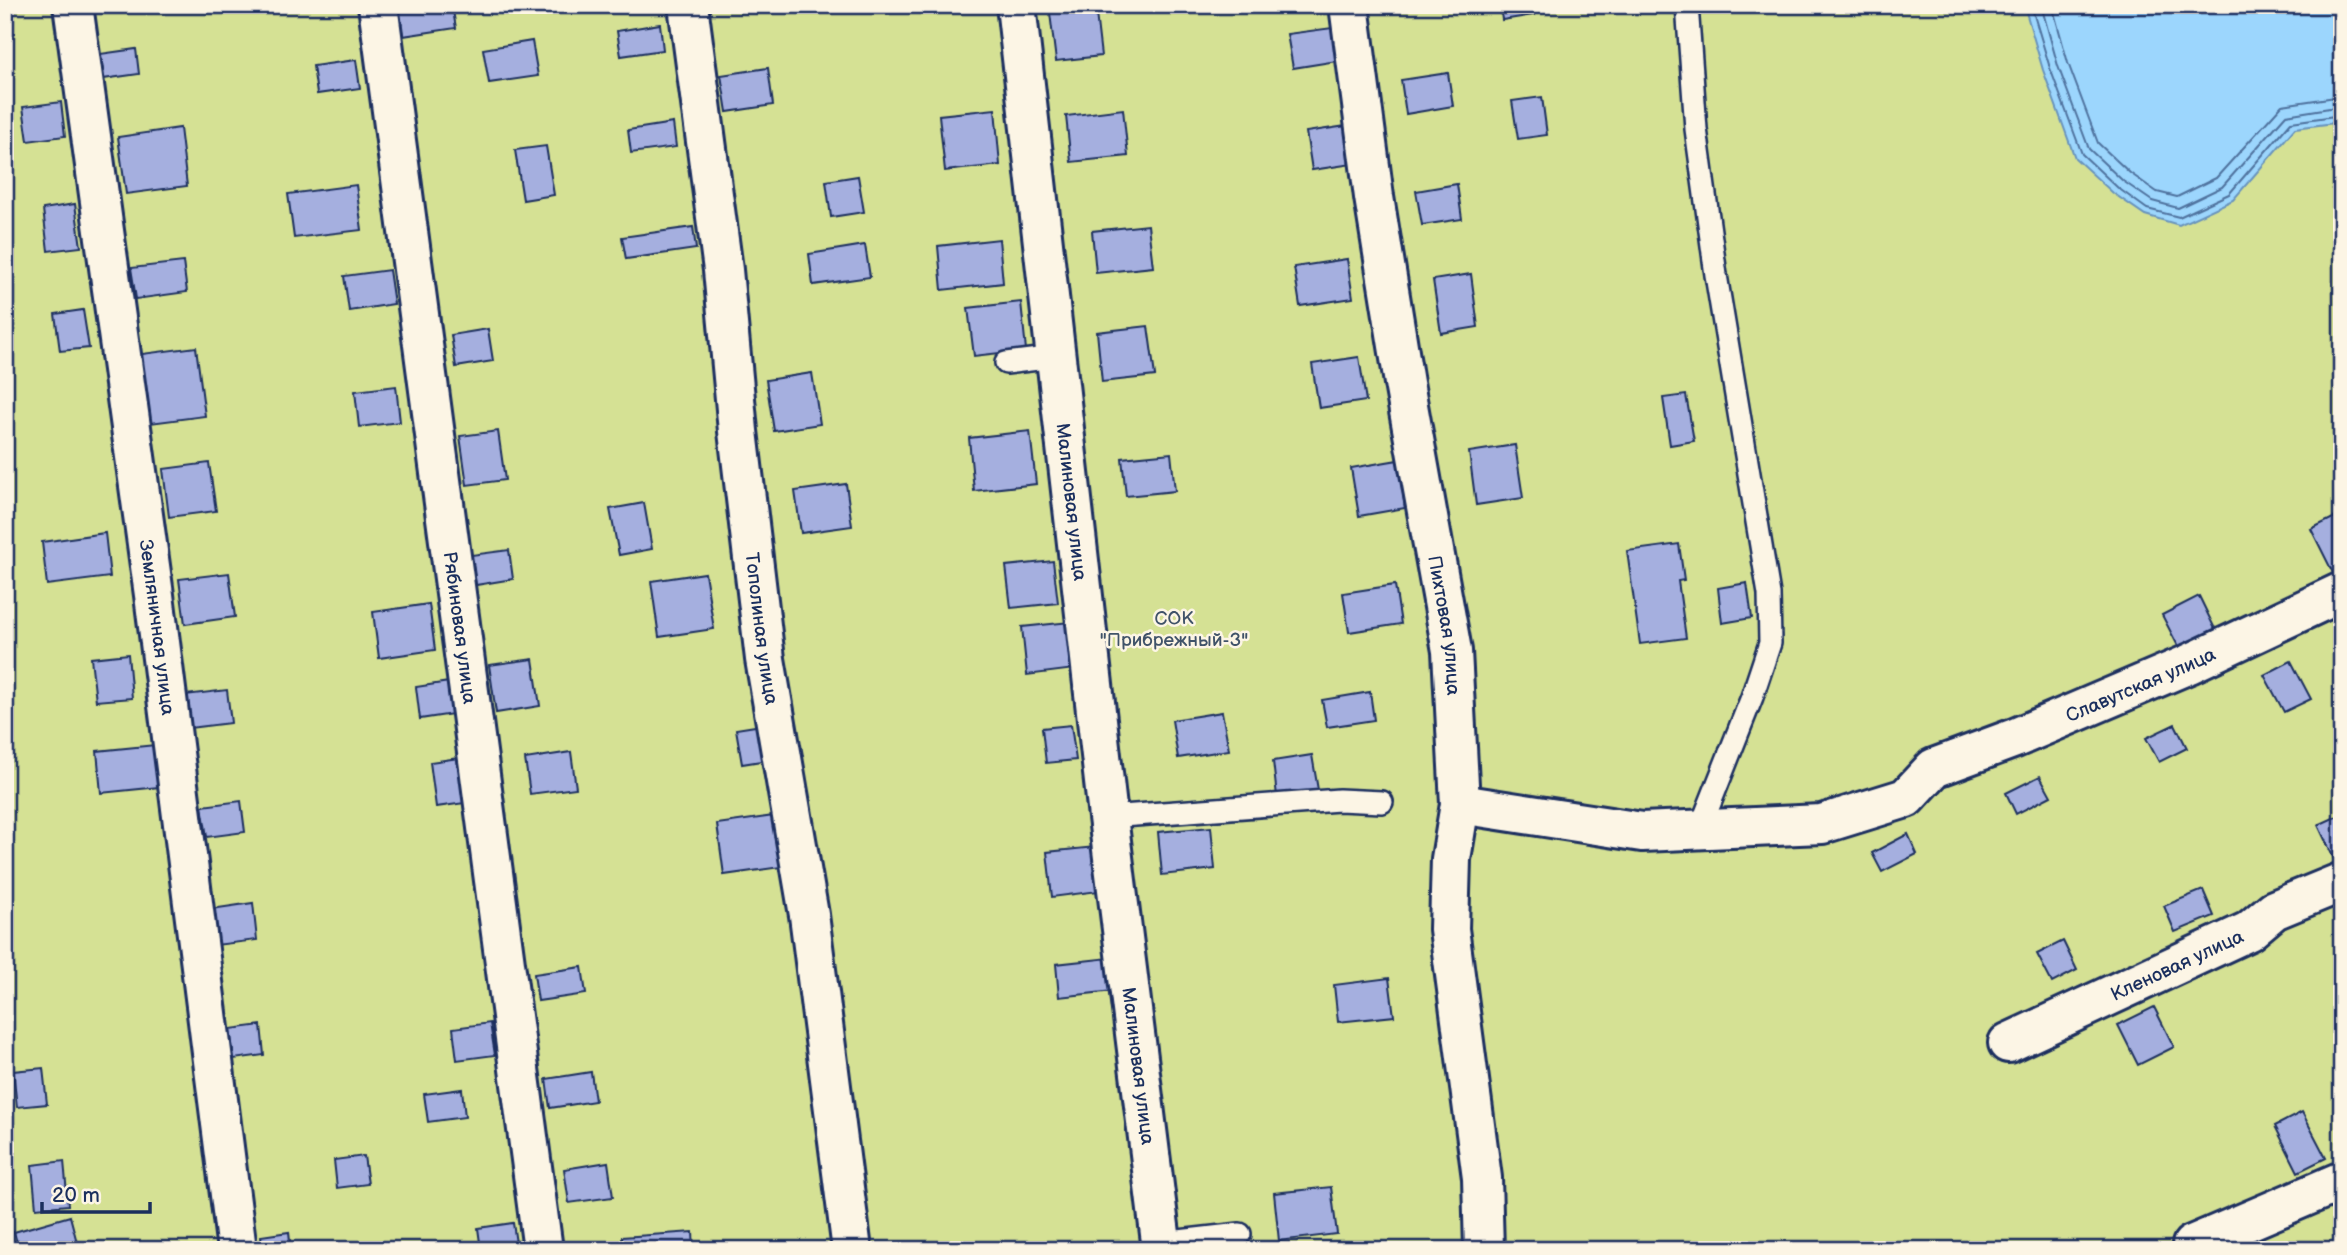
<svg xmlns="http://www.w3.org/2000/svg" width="2347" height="1255" font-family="'Balsamiq Sans',sans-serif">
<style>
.green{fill:#d5e194;stroke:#788879;stroke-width:2}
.water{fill:#9cd6fd;stroke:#6893bd;stroke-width:2}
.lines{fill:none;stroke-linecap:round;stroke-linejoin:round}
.shore{stroke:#4f729e;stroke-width:2}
.building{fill:#a5afdf;stroke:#1b2f5e;stroke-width:2}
.service-casing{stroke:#1b2f5e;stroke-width:26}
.minor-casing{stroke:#1b2f5e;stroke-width:44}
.service{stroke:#fcf5e5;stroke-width:21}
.minor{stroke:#fcf5e5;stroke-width:38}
.labels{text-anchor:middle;stroke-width:5;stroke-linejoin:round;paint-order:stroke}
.street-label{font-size:19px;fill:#1b2f5e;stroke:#fcf5e5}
.park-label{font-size:19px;fill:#405369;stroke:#fcf5e5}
</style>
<rect width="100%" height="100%" fill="#e2e0e3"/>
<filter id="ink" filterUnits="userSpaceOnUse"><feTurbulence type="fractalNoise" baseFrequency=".0143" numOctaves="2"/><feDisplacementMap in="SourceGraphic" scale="14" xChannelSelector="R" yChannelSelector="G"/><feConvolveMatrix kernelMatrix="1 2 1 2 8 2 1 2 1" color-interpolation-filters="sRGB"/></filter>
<g filter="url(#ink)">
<!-- green -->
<rect class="green" x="5" y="5" width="2337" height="1245"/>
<!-- water -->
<polygon class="water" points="2024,5 2342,5 2342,122 2295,128 2233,200 2179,225 2145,215 2113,193 2075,158 2043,70"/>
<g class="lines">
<!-- shore -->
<g class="shore">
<polyline points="2031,5 2050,68 2082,154 2118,188 2147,209 2179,217 2229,194 2291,122 2342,115"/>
<polyline points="2041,5 2058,66 2089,149 2123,181 2152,201 2178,208 2222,187 2286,115 2342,106"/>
<polyline points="2052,5 2068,63 2098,143 2130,173 2157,192 2177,197 2216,178 2282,105 2342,96"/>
</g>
</g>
<!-- building -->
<g class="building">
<polygon points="398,5 452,5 456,28 403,36"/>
<polygon points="1049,5 1095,5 1101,56 1056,61"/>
<polygon points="1500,5 1533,5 1534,15 1502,20"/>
<polygon points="660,24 663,50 621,56 617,31"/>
<polygon points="1332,28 1337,61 1293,68 1287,34"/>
<polygon points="532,41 538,76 489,83 483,49"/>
<polygon points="136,49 139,74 103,79 100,54"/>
<polygon points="356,60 360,88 317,94 313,66"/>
<polygon points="768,68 773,105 727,112 721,75"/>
<polygon points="1448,73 1453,106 1406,114 1401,80"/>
<polygon points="1542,97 1547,135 1518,139 1512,101"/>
<polygon points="61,102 65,136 28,141 23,107"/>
<polygon points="995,109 1000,165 945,171 939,115"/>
<polygon points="1123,109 1128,156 1071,162 1066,116"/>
<polygon points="673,123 676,147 631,153 628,130"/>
<polygon points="1353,125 1359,163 1312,170 1306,132"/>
<polygon points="180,128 187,186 126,194 118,137"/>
<polygon points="546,146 554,195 523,200 515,150"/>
<polygon points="858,176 864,212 831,217 826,181"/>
<polygon points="1457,184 1462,219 1422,225 1416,191"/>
<polygon points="356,185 362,230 294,238 288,194"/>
<polygon points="75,204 81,247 48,251 43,209"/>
<polygon points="1148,225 1153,267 1096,273 1092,231"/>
<polygon points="693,227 696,249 626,259 622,237"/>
<polygon points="999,239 1003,283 942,290 938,246"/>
<polygon points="865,245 870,277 813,285 809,254"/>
<polygon points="1347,259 1353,298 1300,306 1294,267"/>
<polygon points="183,262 187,292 136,299 131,268"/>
<polygon points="389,270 394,304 349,311 344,276"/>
<polygon points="1471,274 1478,327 1441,333 1433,280"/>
<polygon points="1021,302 1026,350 974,356 968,308"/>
<polygon points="83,310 89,348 60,351 55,314"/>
<polygon points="1148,326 1155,376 1102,382 1097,332"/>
<polygon points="488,329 493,361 456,367 451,335"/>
<polygon points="196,347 205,416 143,424 134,355"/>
<polygon points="1359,357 1366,401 1319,408 1312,364"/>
<polygon points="812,373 820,424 774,431 766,380"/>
<polygon points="396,386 400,422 359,427 355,391"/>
<polygon points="1686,395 1694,441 1670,445 1663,398"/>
<polygon points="498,431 505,480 467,485 460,436"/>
<polygon points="1030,431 1036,484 974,491 969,438"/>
<polygon points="1515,445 1523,498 1476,505 1469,452"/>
<polygon points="1171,453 1175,491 1126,496 1122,458"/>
<polygon points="1398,460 1405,508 1359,516 1351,468"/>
<polygon points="209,463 216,511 169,517 163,469"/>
<polygon points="846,484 852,526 801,533 795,491"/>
<polygon points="644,503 652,549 619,555 610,509"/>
<polygon points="2339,515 2342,520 2342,571 2334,575 2311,529"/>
<polygon points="105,533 110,577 47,585 42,542"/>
<polygon points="1679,544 1684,580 1678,581 1686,638 1640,644 1627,551"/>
<polygon points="509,550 513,579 476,585 471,555"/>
<polygon points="1053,561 1058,603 1011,608 1006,566"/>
<polygon points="229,573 235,617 185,624 179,579"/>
<polygon points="705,573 714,629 659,637 651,581"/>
<polygon points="1747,583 1752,618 1722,623 1718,588"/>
<polygon points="1395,585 1401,624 1349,632 1343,593"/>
<polygon points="2199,596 2217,633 2181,652 2162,615"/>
<polygon points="429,604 435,650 379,658 373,612"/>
<polygon points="1070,622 1075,669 1027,675 1022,627"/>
<polygon points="128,654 132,698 96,701 91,658"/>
<polygon points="533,659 540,706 496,713 489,665"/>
<polygon points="2291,661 2311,699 2284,712 2264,675"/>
<polygon points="449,682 453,714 420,719 416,687"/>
<polygon points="227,690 231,723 190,728 185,695"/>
<polygon points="1370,692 1374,720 1327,727 1322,700"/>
<polygon points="1222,712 1229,750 1178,758 1172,720"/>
<polygon points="768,724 773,759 742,764 736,729"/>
<polygon points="2175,724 2187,748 2159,762 2146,738"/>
<polygon points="1071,725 1076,760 1046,763 1042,728"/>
<polygon points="155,745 159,787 101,793 97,751"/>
<polygon points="571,752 576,788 530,794 525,759"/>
<polygon points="1312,755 1318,790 1277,796 1273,761"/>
<polygon points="459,758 465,803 436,807 430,762"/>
<polygon points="2040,776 2051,796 2016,814 2006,793"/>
<polygon points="241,801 245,832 207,837 202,806"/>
<polygon points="2342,814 2342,855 2334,859 2318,825"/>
<polygon points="774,816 781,867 724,875 717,824"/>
<polygon points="1211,827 1215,869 1162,875 1158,832"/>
<polygon points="1908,834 1917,854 1882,872 1872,853"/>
<polygon points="1095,847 1099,891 1052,897 1047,852"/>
<polygon points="2203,890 2214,916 2175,932 2164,906"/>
<polygon points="253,903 257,940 216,945 211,909"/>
<polygon points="2063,941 2077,970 2052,983 2037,954"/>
<polygon points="1109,958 1113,991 1059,997 1056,964"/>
<polygon points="582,967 586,994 538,1001 534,974"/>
<polygon points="1389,978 1394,1016 1338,1022 1334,985"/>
<polygon points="2154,1007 2174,1047 2138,1065 2118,1025"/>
<polygon points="490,1023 495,1055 457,1060 453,1028"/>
<polygon points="261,1025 264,1055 234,1059 230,1029"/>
<polygon points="43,1068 47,1104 17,1107 13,1071"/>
<polygon points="591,1072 595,1101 550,1108 546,1079"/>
<polygon points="462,1089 465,1117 428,1122 424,1094"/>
<polygon points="2302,1112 2326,1158 2298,1172 2275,1126"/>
<polygon points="364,1156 368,1184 337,1188 334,1160"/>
<polygon points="64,1161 68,1205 36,1208 32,1165"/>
<polygon points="608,1162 613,1197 569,1203 564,1169"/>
<polygon points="1331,1187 1337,1234 1279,1241 1274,1193"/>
<polygon points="70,1216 79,1250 19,1250 14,1232"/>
<polygon points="513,1223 517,1250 481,1250 478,1228"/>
<polygon points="289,1232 291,1250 263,1250 261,1236"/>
<polygon points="693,1232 694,1250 623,1250 622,1237"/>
</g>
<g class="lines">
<!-- service casing -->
<g class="service-casing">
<g id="service">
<polyline points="1687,5 1696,129 1716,275 1769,594 1770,643 1752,697 1699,831"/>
<polyline points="1006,363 1055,357"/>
<polyline points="1108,817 1339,800 1382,802"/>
<polyline points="1161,1243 1240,1234"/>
</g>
</g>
<!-- minor casing -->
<g class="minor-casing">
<g id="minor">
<path id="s1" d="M73,5L154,595L237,1250"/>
<path id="s2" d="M378,5L543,1250"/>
<path id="s3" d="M688,5L723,270L738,431L765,659L809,915L852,1250"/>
<path id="s4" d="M1016,5L1108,817L1162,1250"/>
<path id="s5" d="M1349,5L1374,197L1404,383L1452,651L1460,804L1451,859L1449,929L1482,1178L1484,1250"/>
<path id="s6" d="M1460,804L1642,832L1822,824L1906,798L1934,768L2015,738L2189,664L2342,592"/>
<path id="s7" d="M2008,1043L2249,931L2274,910L2342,882"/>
<polyline points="2192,1245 2342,1181"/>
</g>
</g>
<!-- service -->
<use href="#service" class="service"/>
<!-- minor -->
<use href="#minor" class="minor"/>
</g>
</g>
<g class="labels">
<!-- street labels -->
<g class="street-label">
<text dy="7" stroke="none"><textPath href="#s4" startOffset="500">Малиновая улица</textPath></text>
<text dy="7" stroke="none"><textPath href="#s5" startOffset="628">Пихтовая улица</textPath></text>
<text dy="7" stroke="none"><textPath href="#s1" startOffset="628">Земляничная улица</textPath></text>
<text dy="7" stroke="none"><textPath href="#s2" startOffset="628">Рябиновая улица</textPath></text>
<text dy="7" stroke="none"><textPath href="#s3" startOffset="628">Тополиная улица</textPath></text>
<text dy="7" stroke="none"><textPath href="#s6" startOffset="716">Славутская улица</textPath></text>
<text dy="7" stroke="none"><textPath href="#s7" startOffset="186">Кленовая улица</textPath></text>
<text dy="7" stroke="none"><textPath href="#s4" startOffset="1068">Малиновая улица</textPath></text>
</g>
<!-- park labels -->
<g class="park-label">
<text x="1174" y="624">СОК<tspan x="1174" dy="22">"Прибрежный-3"</tspan></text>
</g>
</g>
<!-- margin -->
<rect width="2347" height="1255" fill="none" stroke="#fcf5e5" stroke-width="28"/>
<rect x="14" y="14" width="2319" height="1227" fill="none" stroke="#1b2f5e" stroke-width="2.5" filter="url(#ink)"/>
<!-- scale -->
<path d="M42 1202v10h108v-10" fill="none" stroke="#1b2f5e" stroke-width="3.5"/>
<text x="52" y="1202" font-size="21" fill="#1b2f5e" stroke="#fcf5e5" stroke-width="5" paint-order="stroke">20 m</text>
</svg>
